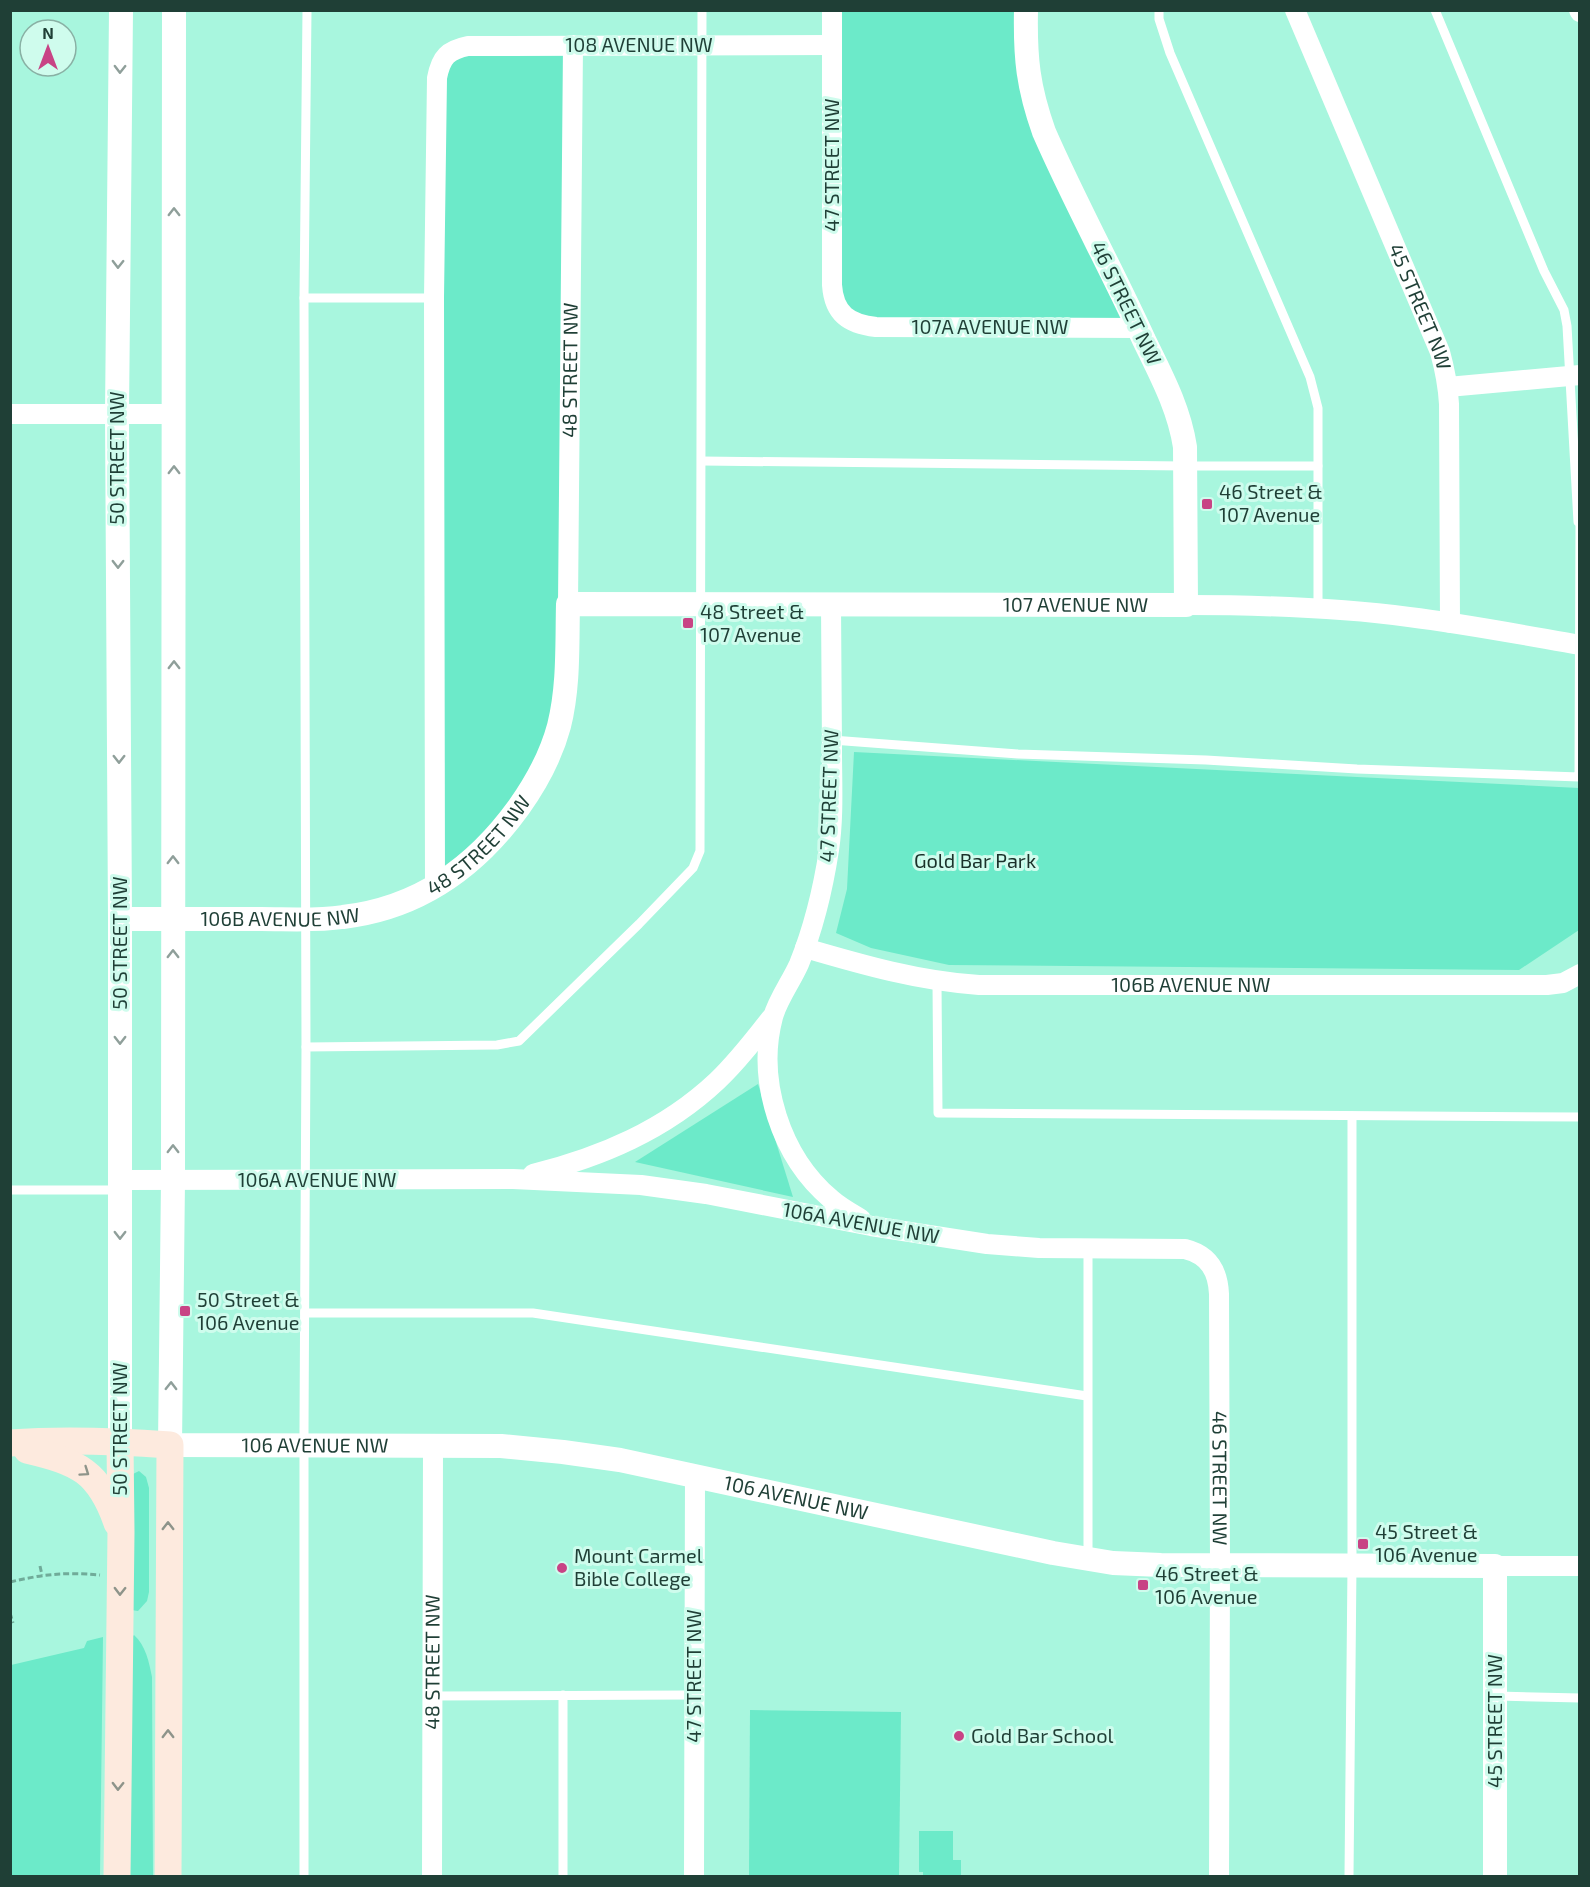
<svg xmlns="http://www.w3.org/2000/svg" width="1590" height="1887" font-family="'Exo 2',sans-serif">
<style>
.green{fill:#6ceac9}
.lines{fill:none;stroke-linecap:round;stroke-linejoin:round}
.path{stroke:#70ab99;stroke-width:3;stroke-dasharray:6 3;stroke-linecap:butt}
.service{stroke:#fff;stroke-width:9}
.minor{stroke:#fff;stroke-width:20}
.tertiary{stroke:#fff;stroke-width:24}
.secondary{stroke:#fdeade;stroke-width:27}
.oneway{stroke:#8f9f9a}
.oneway2{stroke:#8e948a}
.poi-dot{fill:#c84385;stroke:#cffced;stroke-width:2}
.labels{text-anchor:middle;stroke-width:6;stroke-linejoin:round;paint-order:stroke}
.street-label{font-size:20px;fill:#1f3f36;stroke:#cffced}
.poi-label{font-size:20px;fill:#1f3f36;stroke:#cffced;text-anchor:start}
.park-label{font-size:20px;fill:#1a312a;stroke:#cffced}
</style>
<rect width="100%" height="100%" fill="#a8f6de"/>
<!-- green -->
<g class="green">
<polygon points="832,11 1026,11 1028,79 1139,328 876,327 838,309"/>
<polygon points="573,45 567,662 541,772 435,888 437,78 449,53"/>
<polygon points="854,752 1579,788 1579,930 1519,970 949,965 871,948 836,933 847,889"/>
<polygon points="758,1084 793,1197 635,1162"/>
<polygon points="139,1471 146,1477 149,1488 149,1592 147,1601 138,1611 131,1610 131,1475"/>
<path d="M134,1635C146,1646 149,1662 152,1677L153,1876H130L131,1638Z"/>
<polygon points="103,1637 100,1876 11,1876 11,1665 84,1648 87,1641"/>
<polygon points="750,1710 901,1712 899,1876 749,1876"/>
<polygon points="919,1831 953,1831 953,1860 961,1860 961,1876 923,1876 923,1872 919,1872"/>
</g>
<g class="lines">
<!-- path -->
<g class="path">
<polyline points="40,1566 42,1575"/>
<path d="M10,1582C44,1574 65,1572 100,1575"/>
<polyline points="10,1613 13,1623"/>
</g>
<!-- service -->
<g class="service">
<polyline points="1159,10 1159,19 1170,53 1310,377 1318,408 1318,608"/>
<polyline points="1435,10 1544,271 1564,310 1567,326 1578,522"/>
<polyline points="304,298 434,298"/>
<polyline points="702,461 1185,466 1318,466"/>
<polyline points="832,740 1018,754 1206,760 1357,769 1579,777 1580,521"/>
<polyline points="937,982 938,1113 1580,1117"/>
<polyline points="306,1047 304,298 307,10"/>
<polyline points="10,1190 119,1190"/>
<polyline points="1088,1249 1088,1557"/>
<polyline points="305,1313 533,1313 1087,1396"/>
<polyline points="433,1696 694,1695"/>
<polyline points="1497,1696 1580,1698"/>
<polyline points="304,1876 304,1428 306,1047 497,1045 519,1041 639,924 693,868 700,851 702,10"/>
<polyline points="563,1876 563,1695"/>
<polyline points="1349,1876 1352,1565 1352,1116"/>
</g>
<!-- minor -->
<g class="minor">
<path d="M832,10V285C834,314 849,324 876,327L1139,328"/>
<path id="s1" d="M1295,10L1440,352C1445,370 1448,386 1449,404L1450,623"/>
<polyline points="1579,10 1580,12"/>
<polyline points="1448,387 1580,375"/>
<polyline points="10,414 174,414"/>
<path id="s2" d="M568,604L573,45"/>
<path d="M831,604C831,653 832,701 832,750C832,783 834,817 829,850C823,889 814,927 799,964C791,982 778,999 773,1017C756,1081 781,1157 831,1199C840,1207 851,1213 861,1219"/>
<path d="M1186,605C1260,605 1334,607 1409,617C1466,624 1523,635 1580,645"/>
<path d="M435,888L434,298L437,78C441,57 448,50 468,46L832,45"/>
<path id="s3" d="M805,948C863,965 919,981 979,985H1547L1563,983L1580,974"/>
<path d="M533,1174C601,1157 665,1130 717,1081C737,1062 754,1040 771,1018"/>
<path id="s4" d="M120,1180L513,1179L641,1185L706,1194L871,1226L987,1244L1039,1248L1185,1249C1209,1255 1218,1271 1219,1294L1220,1565L1219,1876"/>
<polyline points="1495,1566 1580,1566"/>
<path id="s5" d="M432,1876L433,1446"/>
<polyline points="694,1876 695,1476"/>
</g>
<!-- tertiary -->
<g class="tertiary">
<path id="s6" d="M174,10L173,1180L170,1445L501,1446L563,1452L620,1460L1053,1553L1113,1563L1161,1565L1495,1566V1876"/>
<path id="s7" d="M120,919C167,919 214,919 261,919C288,919 316,921 343,917C419,908 475,868 519,807C536,783 551,756 559,726C569,686 567,645 568,604L1186,605L1185,447C1179,408 1161,375 1144,340C1112,270 1075,203 1044,132C1028,87 1025,58 1026,10"/>
<polyline points="120,1442 120,919 117,414 121,10"/>
</g>
<!-- secondary -->
<g class="secondary">
<path d="M10,1443C64,1439 116,1441 170,1445L168,1876"/>
<path d="M27,1450C78,1462 99,1471 117,1523"/>
<polyline points="117,1876 121,1532 120,1442"/>
</g>
</g>
<!-- one-way arrows -->
<defs><path id="oneway-chevron" d="M-2-3.5L2.5 0L-2 3.5" fill="none" stroke-width="1.6" stroke-linecap="round" stroke-linejoin="round" transform="scale(1.5)"/></defs>
<g class="oneway">
<use href="#oneway-chevron" transform="translate(120 69) rotate(91)"/>
<use href="#oneway-chevron" transform="translate(174 212) rotate(-90)"/>
<use href="#oneway-chevron" transform="translate(118 264) rotate(91)"/>
<use href="#oneway-chevron" transform="translate(174 470) rotate(-90)"/>
<use href="#oneway-chevron" transform="translate(118 564) rotate(90)"/>
<use href="#oneway-chevron" transform="translate(174 665) rotate(-90)"/>
<use href="#oneway-chevron" transform="translate(119 759) rotate(90)"/>
<use href="#oneway-chevron" transform="translate(173 860) rotate(-90)"/>
<use href="#oneway-chevron" transform="translate(173 954) rotate(-90)"/>
<use href="#oneway-chevron" transform="translate(120 1040) rotate(90)"/>
<use href="#oneway-chevron" transform="translate(173 1149) rotate(-90)"/>
<use href="#oneway-chevron" transform="translate(120 1235) rotate(90)"/>
<use href="#oneway-chevron" transform="translate(171 1386) rotate(-89)"/>
</g>
<g class="oneway2">
<use href="#oneway-chevron" transform="translate(85 1472) rotate(35)"/>
<use href="#oneway-chevron" transform="translate(168 1526) rotate(-90)"/>
<use href="#oneway-chevron" transform="translate(120 1591) rotate(91)"/>
<use href="#oneway-chevron" transform="translate(168 1734) rotate(-90)"/>
<use href="#oneway-chevron" transform="translate(118 1786) rotate(91)"/>
</g>
<!-- markers -->
<g class="poi-dot">
<rect x="1201" y="498" width="12" height="12" rx="3"/>
<rect x="682" y="617" width="12" height="12" rx="3"/>
<rect x="179" y="1305" width="12" height="12" rx="3"/>
<rect x="1357" y="1538" width="12" height="12" rx="3"/>
<circle cx="562" cy="1568" r="6"/>
<rect x="1137" y="1579" width="12" height="12" rx="3"/>
<circle cx="959" cy="1736" r="6"/>
</g>
<g class="labels">
<!-- street labels -->
<g class="street-label">
<text x="639" y="52">108 AVENUE NW</text>
<text transform="translate(832 165) rotate(-90)" y="7">47 STREET NW</text>
<text transform="translate(1126 303) rotate(64)" y="7">46 STREET NW</text>
<text dy="7" stroke="none"><textPath href="#s1" startOffset="322">45 STREET NW</textPath></text>
<text x="990" y="334">107A AVENUE NW</text>
<text dy="7" stroke="none"><textPath href="#s2" startOffset="234">48 STREET NW</textPath></text>
<text transform="translate(117 458) rotate(-90)" y="7">50 STREET NW</text>
<text dy="7" stroke="none"><textPath href="#s7" startOffset="1158">107 AVENUE NW</textPath></text>
<text transform="translate(829 796) rotate(-88)" y="7">47 STREET NW</text>
<text dy="7" stroke="none"><textPath href="#s7" startOffset="381">48 STREET NW</textPath></text>
<text dy="7" stroke="none"><textPath href="#s7" startOffset="160">106B AVENUE NW</textPath></text>
<text transform="translate(120 943) rotate(-90)" y="7">50 STREET NW</text>
<text dy="7" stroke="none"><textPath href="#s3" startOffset="390">106B AVENUE NW</textPath></text>
<text x="317" y="1187">106A AVENUE NW</text>
<text transform="translate(861 1223) rotate(10)" y="7">106A AVENUE NW</text>
<text transform="translate(120 1429) rotate(-90)" y="7">50 STREET NW</text>
<text dy="7" stroke="none"><textPath href="#s6" startOffset="1580">106 AVENUE NW</textPath></text>
<text dy="7" stroke="none"><textPath href="#s4" startOffset="1316">46 STREET NW</textPath></text>
<text dy="7" stroke="none"><textPath href="#s6" startOffset="2066">106 AVENUE NW</textPath></text>
<text dy="7" stroke="none"><textPath href="#s5" startOffset="214">48 STREET NW</textPath></text>
<text transform="translate(694 1676) rotate(-90)" y="7">47 STREET NW</text>
<text transform="translate(1495 1721) rotate(-90)" y="7">45 STREET NW</text>
</g>
<!-- poi labels -->
<g class="poi-label">
<text x="1219" y="499">46 Street &amp;<tspan x="1219" dy="23">107 Avenue</tspan></text>
<text x="700" y="619">48 Street &amp;<tspan x="700" dy="23">107 Avenue</tspan></text>
<text x="197" y="1307">50 Street &amp;<tspan x="197" dy="23">106 Avenue</tspan></text>
<text x="1375" y="1539">45 Street &amp;<tspan x="1375" dy="23">106 Avenue</tspan></text>
<text x="574" y="1563">Mount Carmel<tspan x="574" dy="23">Bible College</tspan></text>
<text x="1155" y="1581">46 Street &amp;<tspan x="1155" dy="23">106 Avenue</tspan></text>
<text x="971" y="1743">Gold Bar School</text>
</g>
<!-- park labels -->
<g class="park-label">
<text x="975" y="868">Gold Bar Park</text>
</g>
</g>
<!-- border -->
<rect width="1590" height="1887" fill="none" stroke="#1f3f36" stroke-width="24"/>
<!-- north arrow -->
<g transform="translate(48 48)"><circle r="28" fill="#cffced" stroke="#89b0a4" stroke-width="1.5"/>
<path d="M0-4.5L10 22L0 15L-10 22Z" fill="#c84385"/>
<text y="-9" font-size="16" font-weight="bold" text-anchor="middle" fill="#1f3f36">N</text>
</g>
</svg>
